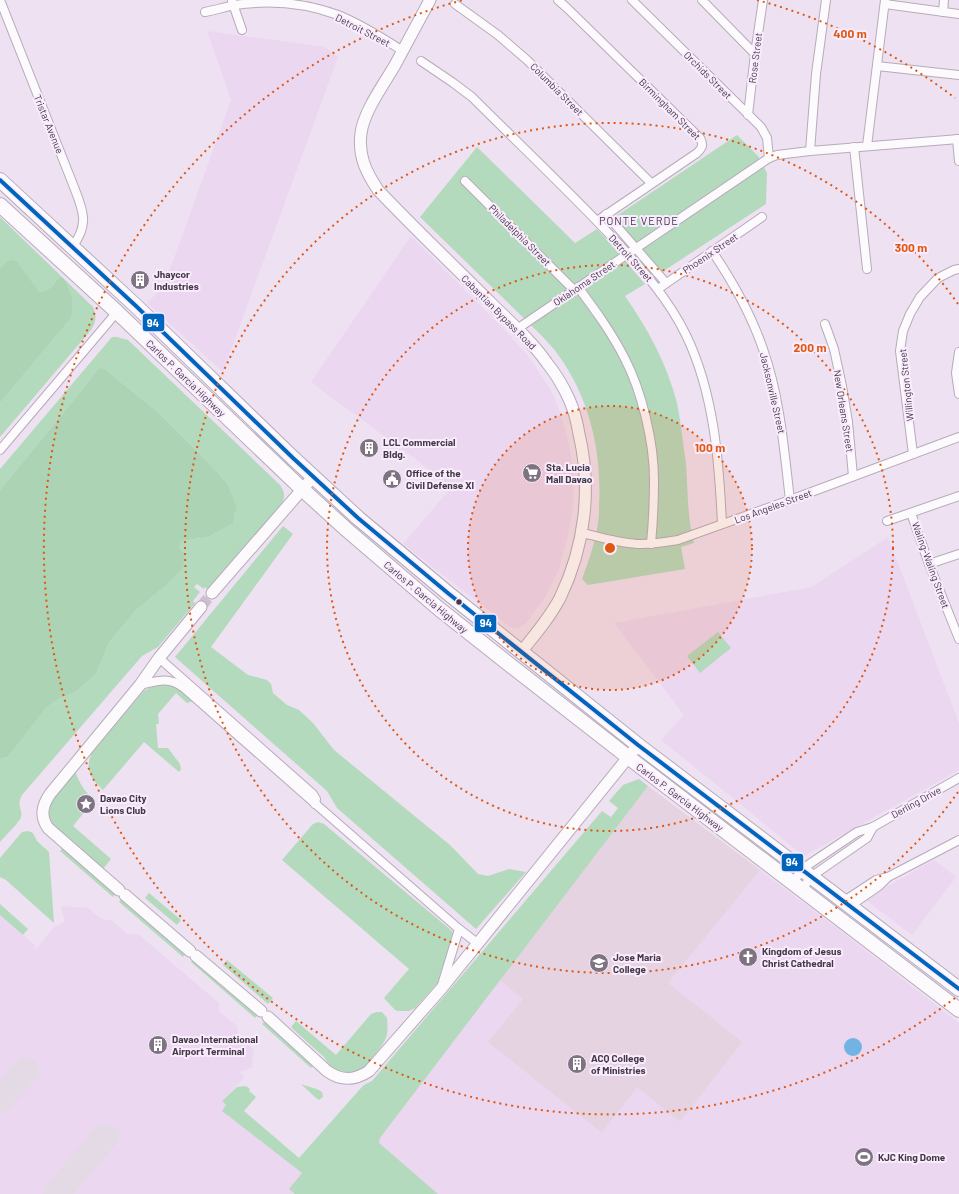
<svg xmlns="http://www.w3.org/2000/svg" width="959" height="1194" font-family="Barlow,sans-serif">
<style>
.built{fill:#ecd7f1}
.education{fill:#e5d3e1}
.green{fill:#b3dabc}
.forest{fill:#abd3b4}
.water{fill:#71b4e4}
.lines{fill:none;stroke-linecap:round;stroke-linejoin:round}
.taxiway{stroke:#e3dae5;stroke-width:26}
.secondary-tunnel{stroke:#ccbfcf;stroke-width:11;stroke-dasharray:11 5.5;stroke-linecap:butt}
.street-casing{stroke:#b6acb9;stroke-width:10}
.secondary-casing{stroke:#b6acb9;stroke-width:13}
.highway-casing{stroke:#b6acb9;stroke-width:16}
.street{stroke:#fcfafd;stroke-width:8}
.secondary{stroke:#fcfafd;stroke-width:11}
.highway{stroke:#fcfafd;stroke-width:14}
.bus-1-casing{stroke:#faecfe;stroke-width:7}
.bus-1{stroke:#0065bd;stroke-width:4}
.ring{fill:none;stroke:#e0570f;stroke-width:2;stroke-dasharray:2 4}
.bus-dot{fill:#423944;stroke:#faecfe;stroke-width:1.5}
.labels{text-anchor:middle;stroke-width:4;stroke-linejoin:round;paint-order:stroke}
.street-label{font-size:10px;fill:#423944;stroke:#faecfe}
.poi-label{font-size:10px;font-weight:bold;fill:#423944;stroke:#faecfe;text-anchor:start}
.neighbourhood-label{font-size:11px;letter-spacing:1px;fill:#423944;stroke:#faecfe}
.centre{fill:#e0570f;stroke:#faecfe;stroke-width:2}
.ring-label{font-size:12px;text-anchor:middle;font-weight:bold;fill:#e0570f;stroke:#faecfe;stroke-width:4;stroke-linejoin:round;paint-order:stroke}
.line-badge{stroke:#faecfe;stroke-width:1.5}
.badge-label{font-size:11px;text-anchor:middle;font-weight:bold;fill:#fff}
</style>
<rect width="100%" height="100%" fill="#eee1f2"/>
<!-- built -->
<g class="built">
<polygon points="207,31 325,47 338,57 223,372 147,303 164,286 231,100"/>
<polygon points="411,236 504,329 529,357 547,384 554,396 564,424 570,449 574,477 573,508 567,540 559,569 546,596 526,623 518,629 510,627 403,544 450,489 417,460 332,398 311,382"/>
<polygon points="888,537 959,723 959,770 804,856 661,740 684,715 614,623 812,587"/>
<polygon points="648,786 833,925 959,1023 959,1194 0,1194 0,915 35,945 35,950 56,925 58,926 62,922 65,923 61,906 88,908 102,919 113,921 127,934 138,934 219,1003 219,1011 237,1026 238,1036 254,1050 252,1067 240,1072 245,1077 222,1101 226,1105 223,1111 302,1173 379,1143 380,1138"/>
<polygon points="934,860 956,877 912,935 865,899"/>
</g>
<!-- education -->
<polygon class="education" points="648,786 760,870 668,983 742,1042 680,1122 637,1087 602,1133 488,1042 523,999 500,980"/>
<!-- green -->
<g class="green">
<path d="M737,135L758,156L767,173L766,204L662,272L644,252L627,263L645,284L625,296C648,329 667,364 677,403C681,423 683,444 686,464C688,490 687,517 694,543L681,547L685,569L588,585L582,579C589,560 595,543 598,523C599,517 599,511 599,505C602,453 590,399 559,356C554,348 547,342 541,335L420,217L477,147L575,243L597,229L617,251L634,240L615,217Z"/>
<path d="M0,217L93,307C97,316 96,322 91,330L0,437V403L71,318L59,277C53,286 50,290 39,292L6,262L0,268Z"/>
<path d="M112,337H117L128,340L280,485C285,492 286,499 280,506L207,589L205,587L204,589L197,584L194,587L200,592L193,601L195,603L158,647L142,656L22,795C16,806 23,809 21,817C20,822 4,837 0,842V758L2,759L8,757L46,708L60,698L76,692L96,674L109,643L135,611L165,586L181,541L208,537L233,524L237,506L227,483L200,454L159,413L106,370H97L86,385L0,490V469Z"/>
<polygon points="283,526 293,534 211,647 248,675 267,680 271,684 273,693 287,705 299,710 313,723 334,750 450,845 478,874 488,876 509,869 526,872 476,929 337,808 327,791 175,657"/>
<polygon points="718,632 731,648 700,673 687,656"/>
<path d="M162,684L175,685L194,701L187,703L176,693L158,714L159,724H156L158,748H168L180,764L181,769L179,772L144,742L103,790C89,776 85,771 92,752L144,691L149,688Z"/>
<path d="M75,771C79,783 85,792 94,800L73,826L111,859L103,869L55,829L50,819L48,813L50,803Z"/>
<polygon points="639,779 648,786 380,1138 379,1143 438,1194 295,1194 289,1189 302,1173 222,1111 226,1105 222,1101 237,1087 244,1086 245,1087 246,1086 250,1089 249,1091 256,1097 244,1111 299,1158 360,1089 364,1085 372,1081 602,811 611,817 618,808 609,801 623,785"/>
<polygon points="318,822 324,824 452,931 453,934 440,980 415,1008 409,1011 398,1011 395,1010 384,998 409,969 282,860 313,824"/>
<polygon points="28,831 33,833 37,841 49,852 54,923 6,880 0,877 0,858 22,832"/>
<polygon points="63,848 116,893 113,897 60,851"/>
<polygon points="149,893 181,920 177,925 145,898"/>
<polygon points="122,898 186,953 183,957 119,902"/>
<polygon points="0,904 28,929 23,935 0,915"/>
<polygon points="194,958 258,1014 255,1018 191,962"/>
<polygon points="227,960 273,998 268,1004 223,965"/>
<path d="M377,1012H382L387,1018C389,1038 386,1040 374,1056C371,1060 368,1065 364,1067C354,1074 339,1074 330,1066C327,1063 326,1059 323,1056C312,1046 301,1037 291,1027L296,1021L336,1055L371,1014Z"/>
<polygon points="265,1021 314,1065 311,1068 262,1024"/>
<path d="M301,1084C308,1087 317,1088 322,1092L323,1097L319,1100L316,1098Z"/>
</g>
<!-- forest -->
<g class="forest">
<path d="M12,260L17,262L39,292C50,290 53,286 59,277L63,278C72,293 74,301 71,318L0,403V268L6,262Z"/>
<polygon points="102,368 106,370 159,413 200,454 227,483 237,506 233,524 208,537 181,541 179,548 185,555 183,568 165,586 135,611 109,643 96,674 76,692 60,698 46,708 8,757 1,759 0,758 0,490 86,385 97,370"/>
</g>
<!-- water -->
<circle class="water" cx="853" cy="1047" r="9"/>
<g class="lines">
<!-- taxiway -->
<g class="taxiway">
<polyline points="0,1100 26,1070"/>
<polyline points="56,1194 105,1137"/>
</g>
<!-- secondary-tunnel -->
<polyline class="secondary-tunnel" points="201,607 212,593"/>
<!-- street casing -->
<g class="street-casing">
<g id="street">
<path d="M0,0L72,182C82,208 91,223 72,247"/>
<path d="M558,0L567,8L700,138C704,145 702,148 697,153L597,221"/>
<polyline points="632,0 761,127 767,138 769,158"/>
<polyline points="702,0 755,54"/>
<polyline points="232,1 242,30"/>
<polyline points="455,4 498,35 527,60 651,183"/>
<polyline points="885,4 959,14"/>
<path d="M205,12C215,10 225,7 235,5C269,0 305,3 338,15C361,24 382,38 403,51"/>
<polyline points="943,12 944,0"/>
<path d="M421,61L452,82L472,97C519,144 568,190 613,238C641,268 668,298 686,335C714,393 719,460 722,524"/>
<polyline points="877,66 959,75"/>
<polyline points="748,115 755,54 763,0"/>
<polyline points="957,139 959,161"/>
<polyline points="867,146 885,0"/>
<polyline points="854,147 867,269"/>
<polyline points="810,151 816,74 826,0"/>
<polyline points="465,181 574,290"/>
<polyline points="606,214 666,283"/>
<path d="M712,251C733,282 751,314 763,349C780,397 784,449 790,500"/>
<path d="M578,287C595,310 612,333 625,359C642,392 654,442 654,480C654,501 653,523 651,544"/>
<polyline points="658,289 762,217"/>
<polyline points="825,324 834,349 842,386 848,422 853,476"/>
<polyline points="517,329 769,158 777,155 810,151 959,139"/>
<polyline points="959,352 956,373 959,394"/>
<polyline points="0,450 117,312"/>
<polyline points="913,454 900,351 903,331 910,314 920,297 938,278 954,270 959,269"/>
<polyline points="911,513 929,564 959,639"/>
<polyline points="887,521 959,496"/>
<path d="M582,533C601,537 621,544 641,544C653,544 666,542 678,540L790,500L959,437"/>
<polyline points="929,564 959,554"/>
<polyline points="159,658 313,794 316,799 315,804"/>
<path d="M140,685C157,681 169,676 184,688L319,807L459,929L477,943"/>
<polyline points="793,883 802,869 857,832 873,827 959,778"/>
<polyline points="802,889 812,876 867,838 873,827"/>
<polyline points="844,901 876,880 888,877 959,840"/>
<polyline points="850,906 879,886 887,878"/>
<polyline points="442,985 459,929"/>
</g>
</g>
<!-- secondary casing -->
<g class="secondary-casing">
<g id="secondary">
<path d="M430,0C418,22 407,43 395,65C384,84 364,111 361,133C358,156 366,172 378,190C415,229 454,266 491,303C510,322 532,341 547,363C556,374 563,386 569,399C574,410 577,422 579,434C592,489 585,546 560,598C550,617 535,635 521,652"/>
<polyline points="212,593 313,477"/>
<path d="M119,890L48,828C40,816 42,806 50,794L140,685L159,658L201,607"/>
<polyline points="125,895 190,951"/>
<polyline points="196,956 261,1011"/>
<path d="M268,1017L327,1071C341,1081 354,1081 369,1071L441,989L638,745"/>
</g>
</g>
<!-- highway casing -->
<g class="highway-casing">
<g id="highway">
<polyline points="0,180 136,306 293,458 358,518 449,594 638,745 959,989"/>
<polyline points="0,205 117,312 302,489 347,530 438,608 510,665 628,757 959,1010"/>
</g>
</g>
<!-- street -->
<use href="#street" class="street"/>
<!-- secondary -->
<use href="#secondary" class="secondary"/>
<!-- highway -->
<use href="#highway" class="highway"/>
<!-- bus-1 casing -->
<g class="bus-1-casing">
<polyline id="bus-1" points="0,180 136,306 293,458 358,518 449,594 638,745 959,989"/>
</g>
<!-- bus-1 -->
<use href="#bus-1" class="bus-1"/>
</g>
<!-- distance rings -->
<circle cx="610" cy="548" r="142" fill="#e0570f" fill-opacity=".12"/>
<g class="ring">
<circle cx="610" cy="548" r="142"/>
<circle cx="610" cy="548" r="283"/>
<path d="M958 792A425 425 0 1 1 958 304"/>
<path d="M955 998A567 567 0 1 1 463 0M757 0A567 567 0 0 1 955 98"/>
</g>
<!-- icons -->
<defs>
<g id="building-disc" transform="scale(1)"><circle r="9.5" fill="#7e7481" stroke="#faecfe"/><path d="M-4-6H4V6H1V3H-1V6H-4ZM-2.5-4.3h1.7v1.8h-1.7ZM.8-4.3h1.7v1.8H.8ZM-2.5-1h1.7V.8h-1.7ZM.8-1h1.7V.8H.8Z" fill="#fff"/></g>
<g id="supermarket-disc" transform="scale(1)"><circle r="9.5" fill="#7e7481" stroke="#faecfe"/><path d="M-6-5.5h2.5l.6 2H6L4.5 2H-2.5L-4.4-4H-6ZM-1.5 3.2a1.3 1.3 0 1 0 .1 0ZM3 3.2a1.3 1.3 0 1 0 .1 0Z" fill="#fff"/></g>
<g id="civic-disc" transform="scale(1)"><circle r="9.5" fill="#7e7481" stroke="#faecfe"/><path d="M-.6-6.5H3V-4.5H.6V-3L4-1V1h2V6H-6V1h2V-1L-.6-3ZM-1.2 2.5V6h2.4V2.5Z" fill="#fff"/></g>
<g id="sight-disc" transform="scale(1)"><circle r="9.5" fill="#7e7481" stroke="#faecfe"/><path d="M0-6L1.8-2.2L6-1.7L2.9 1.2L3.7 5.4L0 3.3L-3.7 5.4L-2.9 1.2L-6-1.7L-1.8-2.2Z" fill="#fff"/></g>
<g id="church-disc" transform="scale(1)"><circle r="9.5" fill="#7e7481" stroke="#faecfe"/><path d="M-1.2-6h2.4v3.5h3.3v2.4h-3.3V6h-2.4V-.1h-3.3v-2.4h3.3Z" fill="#fff"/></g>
<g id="university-disc" transform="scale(1)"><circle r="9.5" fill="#7e7481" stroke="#faecfe"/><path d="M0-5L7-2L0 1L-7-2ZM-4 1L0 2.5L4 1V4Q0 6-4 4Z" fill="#fff"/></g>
<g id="stadium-disc" transform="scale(1)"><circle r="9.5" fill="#7e7481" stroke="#faecfe"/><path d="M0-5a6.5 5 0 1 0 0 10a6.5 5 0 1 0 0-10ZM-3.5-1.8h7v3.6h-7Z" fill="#fff"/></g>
</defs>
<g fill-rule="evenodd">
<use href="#building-disc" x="140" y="280"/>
<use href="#building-disc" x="369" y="448"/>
<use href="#supermarket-disc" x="532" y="473"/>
<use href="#civic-disc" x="392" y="479"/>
<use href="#sight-disc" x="86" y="804"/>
<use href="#church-disc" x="748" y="957"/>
<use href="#university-disc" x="599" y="963"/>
<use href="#building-disc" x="158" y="1045"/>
<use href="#building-disc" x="577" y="1064"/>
<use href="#stadium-disc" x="864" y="1157"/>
</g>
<!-- markers -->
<circle class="bus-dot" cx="459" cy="602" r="3.5"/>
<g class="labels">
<!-- street labels -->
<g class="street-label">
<text transform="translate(363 30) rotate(27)" y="4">Detroit Street</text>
<text transform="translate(755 58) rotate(-83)" y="4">Rose Street</text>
<text transform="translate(708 75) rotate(45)" y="4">Orchids Street</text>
<text transform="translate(557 89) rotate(45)" y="4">Columbia Street</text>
<text transform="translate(670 109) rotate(45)" y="4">Birmingham Street</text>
<text transform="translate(49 124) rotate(68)" y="4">Tristar Avenue</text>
<text transform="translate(520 235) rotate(45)" y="4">Philadelphia Street</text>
<text transform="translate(710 253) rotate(-34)" y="4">Phoenix Street</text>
<text transform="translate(631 258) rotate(48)" y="4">Detroit Street</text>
<text transform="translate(584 283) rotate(-34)" y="4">Oklahoma Street</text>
<text transform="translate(499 312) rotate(45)" y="4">Cabantian Bypass Road</text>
<text transform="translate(186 378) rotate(44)" y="4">Carlos P. Garcia Highway</text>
<text transform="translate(906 385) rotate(-96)" y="4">Willington Street</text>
<text transform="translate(773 393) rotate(77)" y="4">Jacksonville Street</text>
<text transform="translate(844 411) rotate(81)" y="4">New Orleans Street</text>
<text transform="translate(773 506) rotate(-20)" y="4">Los Angeles Street</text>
<text transform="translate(931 565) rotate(70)" y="4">Waling-Waling Street</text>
<text transform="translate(426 597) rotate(40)" y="4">Carlos P. Garcia Highway</text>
<text transform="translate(680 797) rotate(37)" y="4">Carlos P. Garcia Highway</text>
<text transform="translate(916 802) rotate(-29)" y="4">Derling Drive</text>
</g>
<!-- poi labels -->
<g class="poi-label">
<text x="154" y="278">Jhaycor<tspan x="154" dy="12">Industries</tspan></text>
<text x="383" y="446">LCL Commercial<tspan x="383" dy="12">Bldg.</tspan></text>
<text x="546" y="471">Sta. Lucia<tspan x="546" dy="12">Mall Davao</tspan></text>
<text x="406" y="477">Office of the<tspan x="406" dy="12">Civil Defense XI</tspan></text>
<text x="100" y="802">Davao City<tspan x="100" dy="12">Lions Club</tspan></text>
<text x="762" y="955">Kingdom of Jesus<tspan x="762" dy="12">Christ Cathedral</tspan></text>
<text x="613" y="961">Jose Maria<tspan x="613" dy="12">College</tspan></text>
<text x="172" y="1043">Davao International<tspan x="172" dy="12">Airport Terminal</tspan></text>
<text x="591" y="1062">ACQ College<tspan x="591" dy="12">of Ministries</tspan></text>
<text x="878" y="1161">KJC King Dome</text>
</g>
<!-- neighbourhood labels -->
<g class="neighbourhood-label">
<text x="639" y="225">PONTE VERDE</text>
</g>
</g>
<circle cx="610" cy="548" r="6" class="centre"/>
<g class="ring-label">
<text x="850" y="38">400 m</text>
<text x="911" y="252">300 m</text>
<text x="810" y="352">200 m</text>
<text x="710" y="452">100 m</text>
</g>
<g class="line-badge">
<rect x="142" y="313" width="23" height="19" rx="4" fill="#0065bd"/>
<rect x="474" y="614" width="23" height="19" rx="4" fill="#0065bd"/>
<rect x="781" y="853" width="23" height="19" rx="4" fill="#0065bd"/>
</g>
<g class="badge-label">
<text x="153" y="327">94</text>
<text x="486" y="627">94</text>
<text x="792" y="866">94</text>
</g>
</svg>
